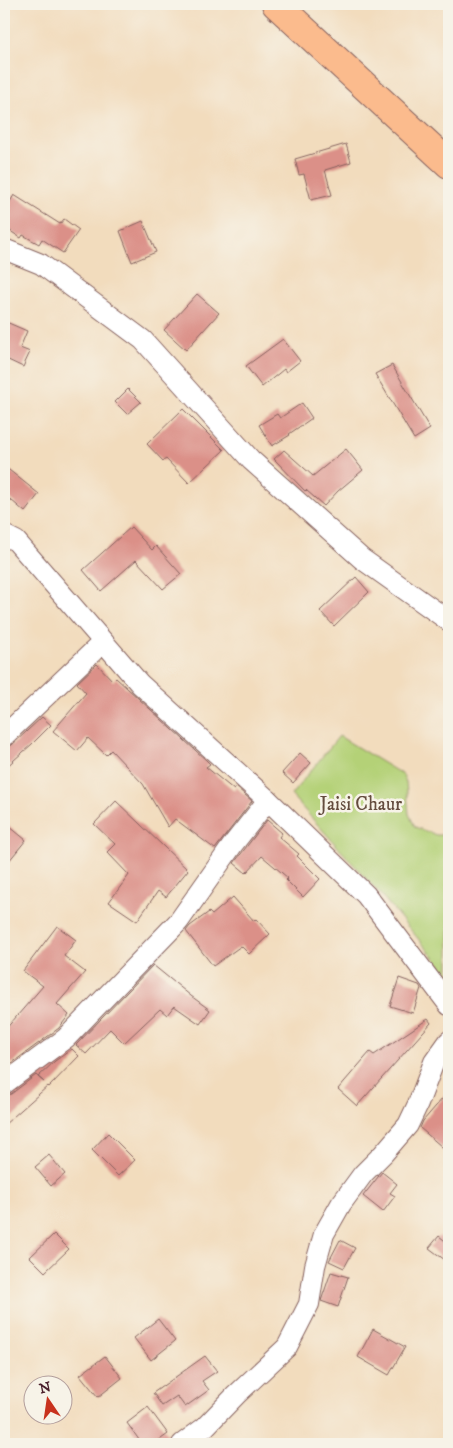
<svg xmlns="http://www.w3.org/2000/svg" width="453" height="1448" font-family="'IM FELL DW Pica',serif">
<style>
.green{fill:#b4d177;stroke:#7f7851}
.building{fill:#db9088}
.lines{fill:none;stroke-linecap:round;stroke-linejoin:round}
.minor-casing{stroke:#85615e;stroke-width:22}
.trunk-casing{stroke:#85615e;stroke-width:30}
.minor{stroke:#fff;stroke-width:20}
.trunk{stroke:#fbbb8d;stroke-width:28}
.labels{text-anchor:middle;stroke-width:5;stroke-linejoin:round;paint-order:stroke}
.park-label{font-size:19px;fill:#644c3e;stroke:#f7f3e8}
</style>
<rect width="100%" height="100%" fill="#f7f3e8"/>
<filter id="ink" filterUnits="userSpaceOnUse"><feTurbulence type="fractalNoise" baseFrequency=".02" numOctaves="2"/><feDisplacementMap in="SourceGraphic" scale="10" xChannelSelector="R" yChannelSelector="G"/><feConvolveMatrix kernelMatrix="1 2 1 2 8 2 1 2 1" color-interpolation-filters="sRGB"/></filter>
<filter id="wash" filterUnits="userSpaceOnUse"><feTurbulence type="fractalNoise" baseFrequency=".0096" numOctaves="4" result="noise"/><feDisplacementMap in="SourceGraphic" scale="20" xChannelSelector="R" yChannelSelector="G"/><feGaussianBlur stdDeviation="1.12" result="paint"/><feColorMatrix in="noise" values="0 0 0 0 0 0 0 0 0 0 0 0 0 0 0 0 0 1.4 0 .05"/><feComposite in="paint" operator="in"/></filter>
<g filter="url(#wash)">
<rect width="100%" height="100%" fill="#f2dcbd"/>
<!-- green -->
<polygon class="green" points="339,736 403,775 406,782 409,814 415,827 436,835 449,835 449,975 381,895 291,795"/>
<g id="blocks">
<!-- building -->
<g class="building">
<polygon points="346,144 351,162 325,170 332,195 311,200 304,174 299,175 295,159"/>
<polygon points="14,195 60,224 64,219 79,230 63,253 42,239 39,244 23,235 21,238 4,227 4,212"/>
<polygon points="143,221 156,252 132,262 120,231"/>
<polygon points="197,294 219,313 186,350 164,330"/>
<polygon points="4,321 27,331 20,348 30,352 23,367 4,358"/>
<polygon points="283,339 300,361 286,372 284,369 262,387 246,366"/>
<polygon points="392,365 430,429 414,439 375,374"/>
<polygon points="128,389 141,402 127,414 115,402"/>
<polygon points="302,403 312,418 289,434 290,435 272,446 259,425 277,414 280,418"/>
<polygon points="183,409 224,450 189,483 166,459 163,461 147,444"/>
<polygon points="346,449 363,470 338,491 324,506 306,490 305,491 274,459 284,450 313,476"/>
<polygon points="4,466 39,494 25,512 4,494"/>
<polygon points="131,527 152,550 156,546 181,574 163,589 136,560 101,591 83,570"/>
<polygon points="356,577 369,592 334,626 320,611"/>
<polygon points="97,664 113,681 116,678 206,760 210,764 206,767 234,790 236,787 252,801 215,849 175,819 168,827 143,784 111,750 106,755 88,738 77,751 53,731 86,693 77,683"/>
<polygon points="42,717 51,725 32,744 4,769 4,748 12,745"/>
<polygon points="300,753 311,763 293,783 282,773"/>
<polygon points="116,801 188,870 166,897 158,891 137,921 109,902 129,875 107,852 115,844 94,824"/>
<polygon points="267,820 282,833 279,837 299,854 297,856 320,879 303,897 286,880 288,878 262,856 246,873 234,863"/>
<polygon points="4,822 26,840 4,867"/>
<polygon points="233,897 254,921 256,919 270,934 249,954 241,946 213,966 186,931 190,926 209,912 212,915"/>
<polygon points="57,926 76,940 64,956 85,972 57,1004 69,1015 59,1028 4,1069 4,1031 43,986 23,971"/>
<polygon points="153,965 191,996 210,1010 200,1024 174,1006 167,1015 160,1009 124,1043 110,1029 86,1054 76,1045"/>
<polygon points="399,978 419,985 421,988 413,1013 390,1006"/>
<polygon points="428,1019 431,1023 357,1106 338,1089 370,1052 374,1055"/>
<polygon points="72,1049 79,1056 49,1087 48,1086 4,1125 4,1096 11,1094 36,1075 44,1082 38,1077 55,1061"/>
<polygon points="449,1091 449,1153 420,1128 423,1121"/>
<polygon points="108,1133 135,1160 118,1176 92,1150"/>
<polygon points="49,1155 65,1174 51,1186 35,1167"/>
<polygon points="382,1172 397,1184 390,1193 395,1196 383,1212 363,1196"/>
<polygon points="54,1234 69,1249 45,1272 30,1257"/>
<polygon points="439,1236 449,1244 449,1263 429,1248"/>
<polygon points="340,1240 355,1248 344,1268 329,1261"/>
<polygon points="331,1272 348,1277 338,1307 321,1301"/>
<polygon points="158,1319 175,1341 151,1360 134,1338"/>
<polygon points="373,1329 405,1347 389,1375 358,1357"/>
<polygon points="105,1356 122,1378 98,1397 80,1375"/>
<polygon points="205,1356 217,1371 202,1381 209,1390 185,1407 177,1396 162,1406 153,1393"/>
<polygon points="148,1407 168,1434 154,1444 142,1444 127,1423"/>
</g>
</g>
</g>
<g filter="url(#ink)">
<use href="#blocks" fill-opacity="0" stroke="#85615e" stroke-width="1"/>
<g class="lines">
<!-- minor casing -->
<g class="minor-casing">
<g id="minor">
<polyline points="4,249 41,264 143,340 251,460 362,559 449,621"/>
<polyline points="4,535 16,541 140,684 268,800 366,895 449,1005"/>
<polyline points="4,736 103,642"/>
<polyline points="4,1084 66,1038 179,921 234,843 268,800"/>
<polyline points="182,1444 205,1427 236,1395 287,1347 309,1304 315,1266 324,1234 341,1204 363,1174 383,1154 408,1125 418,1104 434,1062 449,1041"/>
</g>
</g>
<!-- trunk casing -->
<g class="trunk-casing">
<polyline id="trunk" points="276,4 449,164"/>
</g>
<!-- minor -->
<use href="#minor" class="minor"/>
<!-- trunk -->
<use href="#trunk" class="trunk"/>
</g>
</g>
<g class="labels">
<!-- park labels -->
<g class="park-label">
<text x="361" y="810">Jaisi Chaur</text>
</g>
</g>
<!-- margin -->
<rect width="453" height="1448" fill="none" stroke="#f7f3e8" stroke-width="20"/>
<!-- north arrow -->
<g transform="translate(48 1400) rotate(347)"><circle r="24" fill="#f7f3e8" stroke="#b29e9c"/>
<path d="M0-4L9 19L0 12L-9 19Z" fill="#c8321e"/>
<text y="-8" font-size="14" font-weight="bold" text-anchor="middle" fill="#4a1f2b">N</text>
</g>
</svg>
